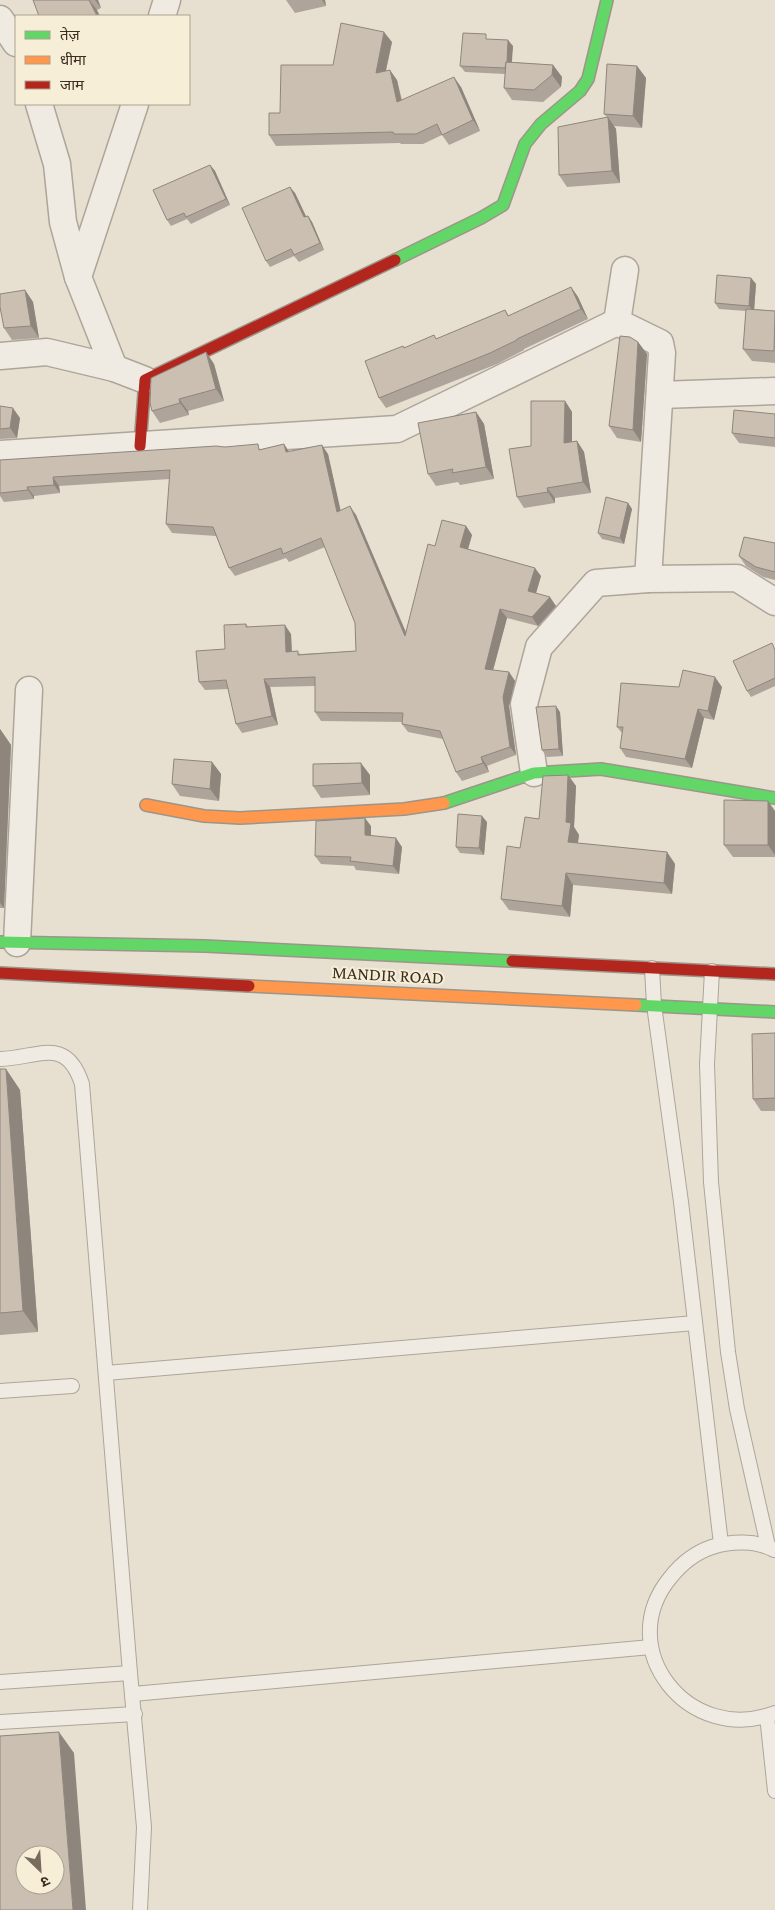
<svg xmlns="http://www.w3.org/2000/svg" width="775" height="1910" font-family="'Crimson Pro','Noto Sans Devanagari',serif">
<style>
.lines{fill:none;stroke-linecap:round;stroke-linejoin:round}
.lane-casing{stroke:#ada599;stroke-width:16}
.street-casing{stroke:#ada599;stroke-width:29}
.fast-casing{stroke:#9c958a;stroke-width:14}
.slow-casing{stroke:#9c958a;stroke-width:14}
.jam-casing{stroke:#9c958a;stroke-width:14}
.lane{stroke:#efebe3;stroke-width:14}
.street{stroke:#efebe3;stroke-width:26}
.fast{stroke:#63d668;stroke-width:11}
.slow{stroke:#ff974d;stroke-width:11}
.jam{stroke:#b3261e;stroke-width:11}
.wall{fill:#afa499}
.shaded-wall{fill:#8e867d}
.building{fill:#cbbfb2;stroke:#8e867d;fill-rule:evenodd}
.labels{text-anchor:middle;stroke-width:4;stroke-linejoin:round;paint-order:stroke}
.street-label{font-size:18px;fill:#3d2e20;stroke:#f7eed8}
</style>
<rect width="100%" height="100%" fill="#e7e0d1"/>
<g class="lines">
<!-- lane casing -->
<g class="lane-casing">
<g id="lane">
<polyline points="652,968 654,1005 681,1202 721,1544"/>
<polyline points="712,971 707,1064 711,1182 728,1352 737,1409 768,1546"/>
<path d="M0,1059C38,1058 66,1035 82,1084L130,1673L144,1827L140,1910"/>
<polyline points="106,1373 695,1323"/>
<polyline points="0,1391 72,1386"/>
<path d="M774,1550C756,1540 731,1541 712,1547C694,1553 681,1564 670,1578C612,1649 689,1746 775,1713"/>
<polyline points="0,1682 130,1673"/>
<polyline points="133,1694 651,1647"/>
<polyline points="767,1716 775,1791"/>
<polyline points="0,1722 135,1714"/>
</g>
</g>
<!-- street casing -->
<g class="street-casing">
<g id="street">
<polyline points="162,16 167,0"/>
<polyline points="0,19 16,43"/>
<polyline points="39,104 57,164 63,222 78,277"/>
<polyline points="625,270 617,322 660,343 662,353 648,579"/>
<polyline points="0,356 47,352 114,368 145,380"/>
<polyline points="114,368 78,277 135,104"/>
<polyline points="660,395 775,391"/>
<polyline points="0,454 397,429 617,322"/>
<polyline points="534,773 524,704 539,647 596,583 648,579 737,578 775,602"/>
<polyline points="17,943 29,690"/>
</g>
</g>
<!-- fast casing -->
<g class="fast-casing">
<g id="fast">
<polyline points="395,260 481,218 503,205 525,144 541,124 580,91 588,79 607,0"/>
<polyline points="444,803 534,773 601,769 775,798"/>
<polyline points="0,942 205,946 512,961"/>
<polyline points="636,1005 775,1012"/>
</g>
</g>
<!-- slow casing -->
<g class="slow-casing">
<g id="slow">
<polyline points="146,805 204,816 240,818 404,809 444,803"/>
<polyline points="249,986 636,1005"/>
</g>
</g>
<!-- jam casing -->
<g class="jam-casing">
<g id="jam">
<polyline points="140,446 145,380 395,260"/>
<polyline points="512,961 775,974"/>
<polyline points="0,973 249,986"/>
</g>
</g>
<!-- lane -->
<use href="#lane" class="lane"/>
<!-- street -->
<use href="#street" class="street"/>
<!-- fast -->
<use href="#fast" class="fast"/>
<!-- slow -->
<use href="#slow" class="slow"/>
<!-- jam -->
<use href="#jam" class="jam"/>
</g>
<!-- wall -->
<g class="wall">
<polygon points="33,0 98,0 101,8 97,10"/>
<polygon points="286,0 325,0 326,6 295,13"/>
<polygon points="392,42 386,71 397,80 402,100 461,87 480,131 449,145 442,135 423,144 401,144 400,143 276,146 269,135 280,113 333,65"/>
<polygon points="513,46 511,62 553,65 562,77 561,87 543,102 512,100 504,88 505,74 465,72 460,66"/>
<polygon points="637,66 646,78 642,128 614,126 616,129 620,183 567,187 559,175 607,117 604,114"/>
<polygon points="210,165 215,171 230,205 191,224 187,219 171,226 167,220"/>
<polygon points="295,193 306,216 308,216 312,222 324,250 299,262 294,256 270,267 266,261"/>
<polygon points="751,278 756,284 754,309 775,311 775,363 752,361 743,349 746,311 719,309 715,303"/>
<polygon points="571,287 578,297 588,319 524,349 524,350 497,364 386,408 379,398 403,346 405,348 434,335 436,339 505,310 509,316"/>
<polygon points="25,290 33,302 39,338 12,340 4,328"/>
<polygon points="638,342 647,354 641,442 617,438 609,426"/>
<polygon points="206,352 214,364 224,401 188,411 189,415 160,423 152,411"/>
<polygon points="565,401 572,412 572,442 577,441 584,452 591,493 555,498 555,503 524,508 517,497 531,446"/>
<polygon points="0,406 20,418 17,438 0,439"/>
<polygon points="476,412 484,424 494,479 460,485 458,482 436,486 428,474"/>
<polygon points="775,414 775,447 739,443 732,433"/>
<polygon points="284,444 289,452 328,454 340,510 356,515 406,632 435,546 466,526 472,535 468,549 541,576 536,593 556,606 538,626 507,618 493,670 509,672 515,681 509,706 516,755 487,766 489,772 462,781 456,772 443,739 408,732 402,724 402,722 321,721 315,712 315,686 270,687 278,725 242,733 236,724 228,689 205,690 199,682 246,624 248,627 291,634 292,651 301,654 356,651 355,623 325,547 289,562 286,558 235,576 229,568 216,536 172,533 166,524 170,479 59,486 60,493 34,496 34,499 4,502 0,496 0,460 225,447 262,449"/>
<polygon points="628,503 632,509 624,544 602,539 598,533"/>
<polygon points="775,543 775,580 763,577 746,566 739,556"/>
<polygon points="775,648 775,686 751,697 747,691"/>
<polygon points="679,687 722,687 714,720 704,718 692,768 626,757 620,748 622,733 617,727"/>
<polygon points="560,712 563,756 547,757 542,750"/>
<polygon points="0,729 11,745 4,908 0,908"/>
<polygon points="212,762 221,774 219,801 180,796 172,784"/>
<polygon points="370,775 370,795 321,798 313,786"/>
<polygon points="568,775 576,786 574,827 579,835 578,843 667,852 675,864 672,894 573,885 570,917 509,910 501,899 520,848"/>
<polygon points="775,811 775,857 733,857 724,845"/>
<polygon points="487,822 484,855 460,853 456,847"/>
<polygon points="371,826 371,836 402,847 399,874 356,870 354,866 321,864 315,856"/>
<polygon points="775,1033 775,1111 761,1111 753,1099"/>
<polygon points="0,1069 6,1069 20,1090 38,1332 0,1335"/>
</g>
<!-- shaded-wall -->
<g class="shaded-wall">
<polygon points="89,0 97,10 100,16 97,16"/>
<polygon points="95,0 98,0 101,8"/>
<polygon points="322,0 325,0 326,6"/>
<polygon points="384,32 392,42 383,83 376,73"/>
<polygon points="508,40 513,46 511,75 506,68"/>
<polygon points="553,65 562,77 561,87 552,75"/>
<polygon points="637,66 646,78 642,128 633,116"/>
<polygon points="390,70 397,80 404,113 397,102"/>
<polygon points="454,77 461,87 480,131 473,120"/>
<polygon points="608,117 616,129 620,183 612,171"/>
<polygon points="210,165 215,171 230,205 226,199"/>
<polygon points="290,187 295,193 309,223 304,217"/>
<polygon points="308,216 312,222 324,250 320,243"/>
<polygon points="751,278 756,284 754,312 749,306"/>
<polygon points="571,287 578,297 588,319 581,309"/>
<polygon points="25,290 33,302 39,338 31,326"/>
<polygon points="638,342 647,354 641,442 633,430"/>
<polygon points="206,352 214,364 224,401 216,389"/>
<polygon points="179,399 188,411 189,415 180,403"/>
<polygon points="565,401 572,412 572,454 564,443"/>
<polygon points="13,408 20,418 17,438 10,428"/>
<polygon points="476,412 484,424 494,479 486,467"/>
<polygon points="577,441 584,452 591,493 583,482"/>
<polygon points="284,444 290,453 286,452"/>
<polygon points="322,445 328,454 343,521 337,512"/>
<polygon points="53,477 59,486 60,493 54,485"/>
<polygon points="27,487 34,496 34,499 28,490"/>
<polygon points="547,488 555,498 555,503 548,492"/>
<polygon points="628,503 632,509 624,544 620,538"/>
<polygon points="350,506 356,515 411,645 405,636"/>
<polygon points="466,526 472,535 466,556 460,547"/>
<polygon points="535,568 541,576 534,600 528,591"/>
<polygon points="550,597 556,606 538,626 532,617"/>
<polygon points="500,609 507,618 491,678 485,669"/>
<polygon points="285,625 291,634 292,660 286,652"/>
<polygon points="509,672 515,681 509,706 516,755 510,747 503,697"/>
<polygon points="715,677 722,687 714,720 708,711"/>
<polygon points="264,679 270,687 278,725 272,716"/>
<polygon points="556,706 560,712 563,756 559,749"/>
<polygon points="698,709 704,718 692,768 685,759"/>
<polygon points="0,729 11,745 4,908 0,903"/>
<polygon points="481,757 487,766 489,772 483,763"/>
<polygon points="212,762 221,774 219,801 210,789"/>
<polygon points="361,763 370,775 370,795 362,783"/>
<polygon points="568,775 576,786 574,827 579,835 576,853 568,842 566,822"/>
<polygon points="768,801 775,811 775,855 768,845"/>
<polygon points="482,816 487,822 484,855 479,848"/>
<polygon points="365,818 371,826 371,844 365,835"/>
<polygon points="396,838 402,847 399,874 393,866"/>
<polygon points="667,852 675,864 672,894 664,883"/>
<polygon points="566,873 573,885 570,917 562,906"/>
<polygon points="6,1069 20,1090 38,1332 23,1311"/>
<polygon points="59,1732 74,1753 86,1910 73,1910"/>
</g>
<!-- building -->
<g class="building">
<polygon points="33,0 89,0 97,16 39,16"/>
<polygon points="341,23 384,32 376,73 390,70 397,102 454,77 473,120 442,135 437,124 416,134 394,134 393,132 269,135 269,113 280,113 281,65 333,65"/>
<polygon points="463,33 486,34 486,39 508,40 507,62 506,62 505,68 460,66"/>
<polygon points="506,62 553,65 552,75 534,90 504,88"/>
<polygon points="607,64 637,66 633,116 604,114"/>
<polygon points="608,117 612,171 559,175 558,127"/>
<polygon points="210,165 226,199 186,217 184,213 167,220 153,190"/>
<polygon points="290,187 304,217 308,216 320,243 294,255 291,249 266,261 242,208"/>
<polygon points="717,275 751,278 749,306 715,303"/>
<polygon points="571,287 581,309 517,339 517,340 490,353 379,398 365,361 403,346 404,348 434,335 436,339 505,310 508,316"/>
<polygon points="25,290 31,326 4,328 0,307 0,294"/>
<polygon points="746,309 775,311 774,351 743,349"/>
<polygon points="620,336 630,337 638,342 633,430 609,426"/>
<polygon points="206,352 216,389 179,399 180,403 152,411 150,403 151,378"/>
<polygon points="531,401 565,401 564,443 577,441 583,482 547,488 548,492 517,497 509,449 531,446"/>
<polygon points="0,406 13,408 10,428 0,429"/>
<polygon points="734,410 775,414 775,438 732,433"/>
<polygon points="476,412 486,467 452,473 453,469 428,474 418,423"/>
<polygon points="258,444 259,450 284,444 286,452 322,445 337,512 350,506 405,636 428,544 435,546 442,520 466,526 460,547 535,568 528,591 550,597 532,617 500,609 485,669 509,672 503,697 510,747 481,757 483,763 456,772 440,731 402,724 403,713 315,712 315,677 264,679 272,716 236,724 226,680 199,682 196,651 225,649 224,625 246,624 246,627 285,625 286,652 298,651 298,655 356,651 355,623 321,538 283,554 281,548 229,568 213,527 166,524 170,470 53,477 54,485 27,487 28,490 0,493 0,460 216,446 225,447"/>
<polygon points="606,497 628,503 620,538 598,533"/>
<polygon points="744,537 775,543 775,572 756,567 739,556"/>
<polygon points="772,643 775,650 775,678 747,691 733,661"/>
<polygon points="683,670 715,677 708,711 698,709 685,759 620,748 623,727 617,727 621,683 679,687"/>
<polygon points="556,706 559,749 542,750 536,707"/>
<polygon points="174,759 212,762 210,789 172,784"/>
<polygon points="361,763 362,783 313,786 313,764"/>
<polygon points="568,775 566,822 571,823 568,842 667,852 664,883 566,873 562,906 501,899 507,846 520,848 525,817 539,819 543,776"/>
<polygon points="724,800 768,801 768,845 724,845"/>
<polygon points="458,814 482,816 479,848 456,847"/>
<polygon points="365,818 365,835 396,838 393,866 350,861 351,857 315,856 316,821"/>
<polygon points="775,1033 775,1098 753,1099 752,1034"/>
<polygon points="0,1069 6,1069 23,1311 0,1313"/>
<path d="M59,1732L73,1910H0V1736ZM25,1855H55V1885H25Z"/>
</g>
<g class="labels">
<!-- street labels -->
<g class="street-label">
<text transform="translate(388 975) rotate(3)" y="6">MANDIR ROAD</text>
</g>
</g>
<!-- legend -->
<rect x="15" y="15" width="175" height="90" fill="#f7eed8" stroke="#ada18e"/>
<rect x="25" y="31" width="25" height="8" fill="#63d668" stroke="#ada18e"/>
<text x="60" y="40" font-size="15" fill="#3d2e20">तेज़</text>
<rect x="25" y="56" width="25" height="8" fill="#ff974d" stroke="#ada18e"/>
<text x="60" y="65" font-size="15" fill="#3d2e20">धीमा</text>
<rect x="25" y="81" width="25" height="8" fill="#b3261e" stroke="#ada18e"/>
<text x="60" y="90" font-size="15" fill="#3d2e20">जाम</text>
<!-- north arrow -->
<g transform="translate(40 1870) rotate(155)"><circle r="24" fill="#f7eed8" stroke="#ada18e"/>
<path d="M0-4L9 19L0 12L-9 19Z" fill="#786c5e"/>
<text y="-8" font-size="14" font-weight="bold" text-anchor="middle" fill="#3d2e20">उ</text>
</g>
</svg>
